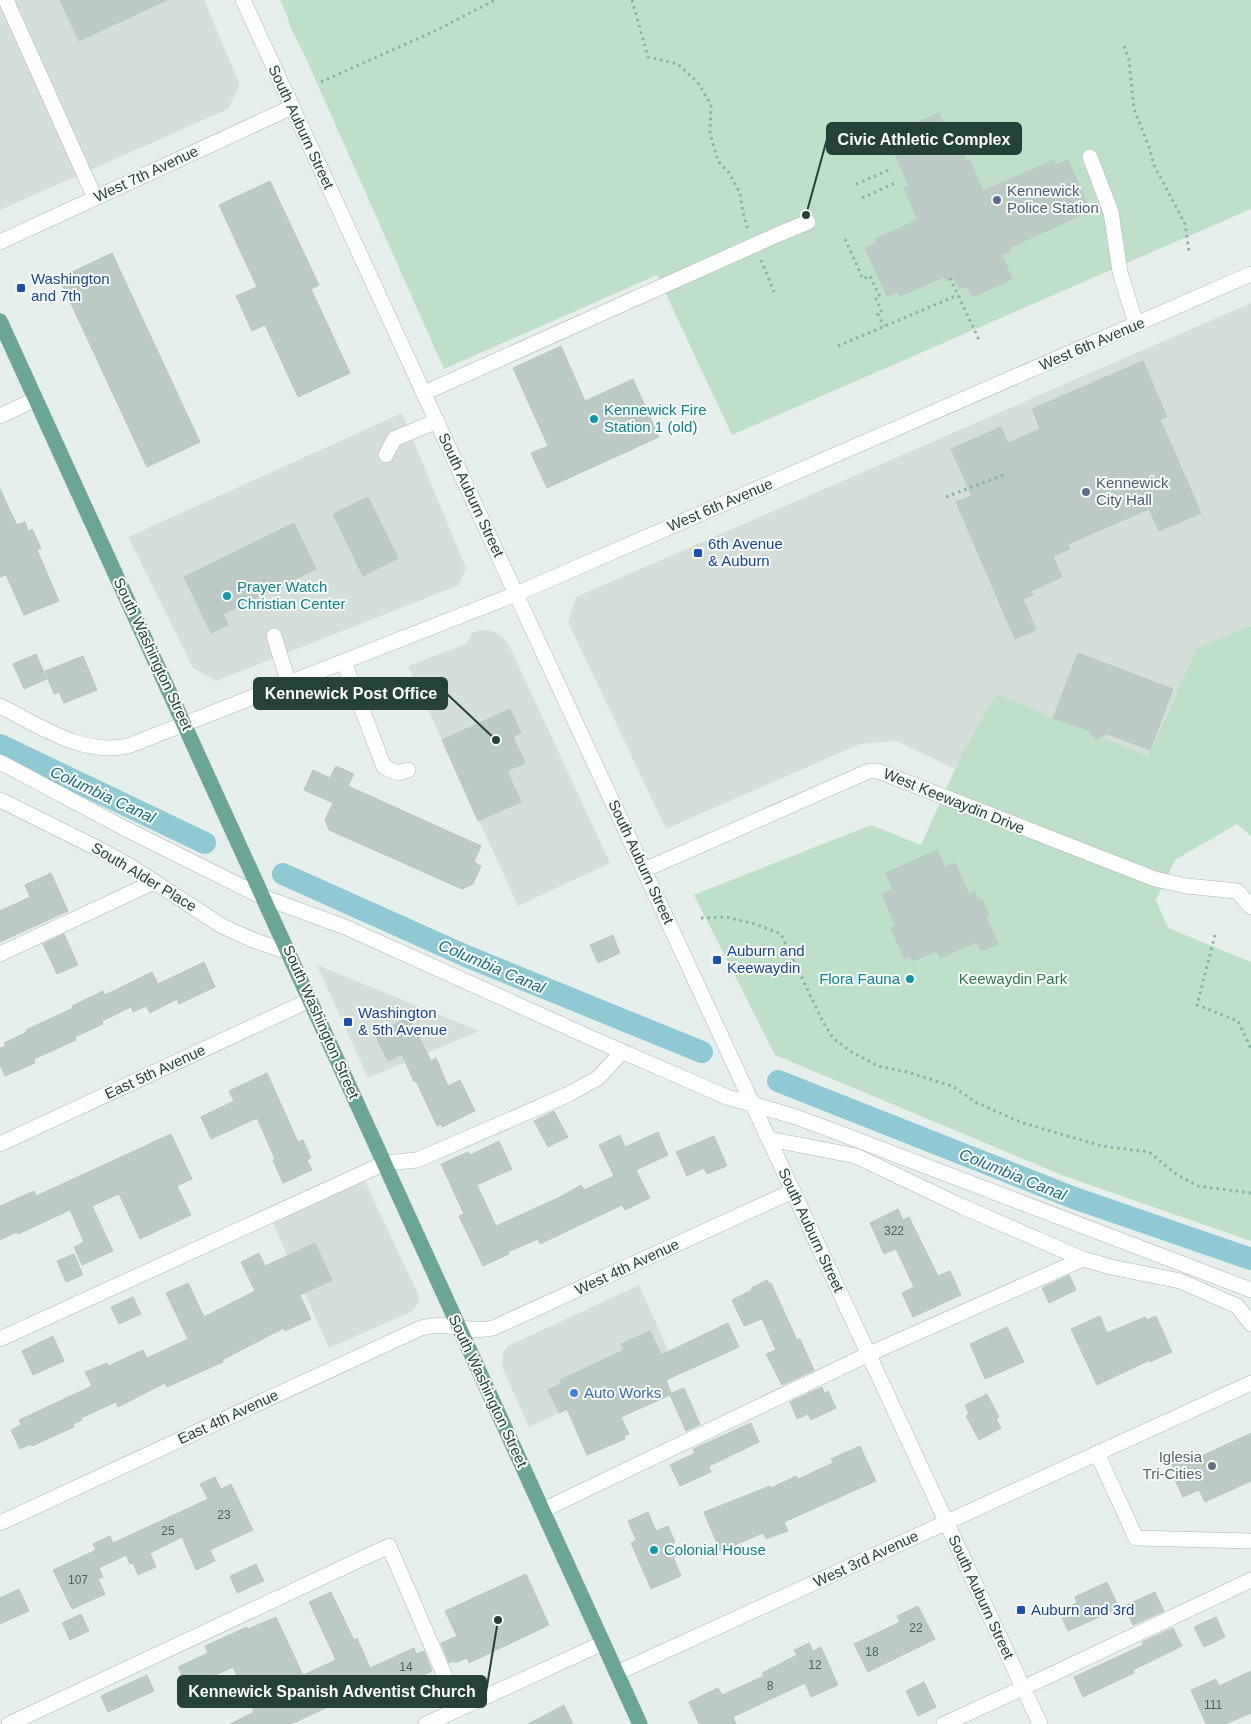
<svg xmlns="http://www.w3.org/2000/svg" width="1251" height="1724" font-family="Arial,sans-serif">
<style>
.built{fill:#d4dfda}
.green{fill:#bfe0c8}
.lines{fill:none;stroke-linecap:round;stroke-linejoin:round}
.canal{stroke:#8ec9d4;stroke-width:22}
.building{fill:#bbcac4;stroke:#b8c9c2}
.minor-casing{stroke:#a8b8b2;stroke-width:16}
.major-casing{stroke:#c2cac8;stroke-width:16}
.path{stroke:#86b3a5;stroke-width:3;stroke-dasharray:2.5 4;stroke-linecap:butt}
.minor{stroke:#fff;stroke-width:15}
.major{stroke:#6aa596;stroke-width:15}
.service-dot{fill:#5c6f8a;stroke:#f7fbf9;stroke-width:2}
.transit-dot{fill:#1a4fb4;stroke:#f7fbf9;stroke-width:2}
.culture-dot{fill:#0f9aa8;stroke:#f7fbf9;stroke-width:2}
.shop-dot{fill:#3f7fe0;stroke:#f7fbf9;stroke-width:2}
.worship-dot{fill:#6b7280;stroke:#f7fbf9;stroke-width:2}
.labels{text-anchor:middle;stroke-width:4;stroke-linejoin:round;paint-order:stroke}
.number-label{font-size:12px;fill:#4a645c}
.street-label{font-size:15px;fill:#24423a;stroke:#f7fbf9}
.service-label{font-size:15px;fill:#4e5e75;stroke:#f7fbf9;text-anchor:start}
.transit-label{font-size:15px;fill:#164399;stroke:#f7fbf9;text-anchor:start}
.culture-label{font-size:15px;fill:#0d838f;stroke:#f7fbf9;text-anchor:start}
.park-label{font-size:15px;fill:#2d7a4b;stroke:#f7fbf9}
.shop-label{font-size:15px;fill:#366cbe;stroke:#f7fbf9;text-anchor:start}
.worship-label{font-size:15px;fill:#5b616d;stroke:#f7fbf9;text-anchor:end}
.water-label{font-size:16px;font-style:italic;fill:#1c6f80;stroke:#f7fbf9}
.leader{fill:none;stroke:#24423a;stroke-width:2}
.callout-dot{fill:#24423a;stroke:#f7fbf9;stroke-width:2}
.callout{fill:#24423a;stroke:#24423a;stroke-width:2}
.callout-label{font-size:16px;text-anchor:middle;font-weight:bold;fill:#fff}
</style>
<rect width="100%" height="100%" fill="#e6efeb"/>
<!-- built -->
<g class="built">
<polygon points="0,0 204,0 240,85 228,109 0,210"/>
<polygon points="1251,303 1251,626 1197,648 1148,756 996,694 955,769 896,741 860,744 666,829 568,622 576,597"/>
<polygon points="402,413 466,568 459,585 216,681 193,668 128,537"/>
<polygon points="481,630 492,631 501,635 509,645 610,863 518,906 408,666 466,644 472,633"/>
<polygon points="317,965 479,1031 368,1078"/>
<polygon points="364,1179 418,1294 419,1300 416,1307 411,1312 329,1348 272,1221"/>
<polygon points="639,1285 673,1361 529,1427 502,1367 503,1353 508,1346"/>
</g>
<!-- green -->
<g class="green">
<polygon points="280,0 1251,0 1251,209 732,435 657,275 444,369 305,56 290,27 288,18"/>
<polygon points="1251,626 1251,836 1237,824 1175,860 1156,900 1168,928 1251,962 1251,1241 1064,1176 775,1055 694,895 871,825 921,845 961,756 996,694 1148,756 1197,648"/>
</g>
<g class="lines">
<!-- canal -->
<g class="canal">
<polyline points="0,745 205,843"/>
<polyline points="283,874 466,956 702,1052"/>
<polyline points="778,1081 1074,1198 1251,1259"/>
</g>
</g>
<!-- building -->
<g class="building">
<polygon points="60,0 167,0 79,41"/>
<polygon points="939,113 944,125 949,123 966,162 970,160 983,191 1054,160 1056,165 1068,160 1089,208 1078,213 1079,216 1009,248 1010,251 1002,255 1012,279 972,297 967,286 959,289 954,277 946,281 944,277 900,296 898,292 887,296 865,248 877,243 875,239 918,220 904,188 909,186 892,147 896,145 891,134"/>
<polygon points="270,181 319,285 311,289 350,373 298,397 265,325 252,331 236,296 257,287 219,205"/>
<polygon points="112,253 200,442 147,467 59,278"/>
<polygon points="561,346 585,401 633,379 659,437 547,488 531,453 548,446 513,368"/>
<polygon points="1143,361 1167,417 1160,419 1201,513 1159,531 1149,509 1068,544 1070,549 1053,556 1062,577 1031,591 1033,595 1023,599 1036,630 1015,639 956,502 972,496 951,449 1001,427 1008,443 1040,429 1032,409"/>
<polygon points="0,489 17,525 25,522 28,531 32,529 41,548 37,550 59,601 24,615 6,575 0,577"/>
<polygon points="368,497 398,558 363,576 333,514"/>
<polygon points="294,523 316,569 223,614 228,625 211,633 184,577"/>
<polygon points="1078,653 1173,689 1150,750 1107,734 1096,739 1087,730 1053,718"/>
<polygon points="36,654 47,679 24,689 13,664"/>
<polygon points="83,656 97,690 64,703 59,692 54,694 45,671"/>
<polygon points="510,709 521,733 513,737 525,763 507,771 521,802 478,821 442,740"/>
<polygon points="336,766 354,774 348,786 481,846 474,862 481,866 473,884 462,889 329,830 325,820 333,803 304,790 313,770 330,778"/>
<polygon points="937,850 945,867 955,863 969,895 975,892 979,901 982,899 989,915 986,917 998,944 981,951 977,942 940,958 937,951 912,961 910,956 905,959 891,928 896,926 882,894 893,889 886,873"/>
<polygon points="51,873 68,911 0,942 0,911 30,897 25,885"/>
<polygon points="64,934 78,965 57,974 43,944"/>
<polygon points="613,935 620,953 598,963 590,945"/>
<polygon points="204,962 215,987 179,1004 177,999 150,1013 146,1006 133,1012 131,1007 102,1021 103,1024 75,1037 76,1040 34,1059 35,1063 5,1076 0,1064 0,1048 6,1046 4,1043 27,1032 26,1030 73,1008 72,1006 103,991 105,995 152,972 158,984"/>
<polygon points="409,1017 431,1061 436,1058 448,1086 460,1080 475,1111 442,1127 441,1124 437,1126 416,1081 414,1082 402,1054 388,1061 376,1037 391,1029 389,1027"/>
<polygon points="267,1073 298,1142 303,1140 311,1158 307,1160 312,1170 283,1183 273,1160 275,1159 257,1118 211,1139 201,1117 234,1101 229,1091"/>
<polygon points="554,1111 568,1137 548,1147 534,1121"/>
<polygon points="658,1132 668,1155 636,1170 650,1198 625,1210 622,1205 540,1244 538,1239 508,1252 509,1254 483,1266 459,1216 464,1214 441,1164 468,1152 470,1155 499,1141 512,1169 477,1185 496,1226 560,1197 581,1185 584,1190 614,1176 599,1145 620,1135 625,1147"/>
<polygon points="171,1134 192,1179 177,1186 191,1215 140,1239 119,1194 92,1206 113,1251 82,1265 74,1247 84,1242 70,1210 18,1234 17,1232 0,1240 0,1206 34,1191 36,1196"/>
<polygon points="714,1136 727,1166 707,1174 704,1168 687,1176 676,1152"/>
<polygon points="898,1209 903,1220 909,1217 938,1276 950,1271 961,1295 913,1317 902,1293 914,1287 896,1249 884,1254 870,1223"/>
<polygon points="315,1243 332,1280 300,1295 311,1319 285,1331 284,1328 222,1360 223,1362 167,1387 165,1383 118,1407 116,1402 81,1418 82,1420 73,1424 74,1427 32,1446 31,1444 20,1449 11,1430 21,1425 19,1420 92,1386 85,1372 107,1363 108,1366 143,1350 147,1358 188,1339 166,1293 188,1283 204,1317 255,1291 241,1262 259,1253 265,1266"/>
<polygon points="74,1254 83,1275 66,1282 57,1261"/>
<polygon points="1069,1275 1076,1290 1049,1303 1042,1288"/>
<polygon points="767,1280 769,1284 771,1283 797,1340 800,1339 814,1370 782,1385 766,1354 776,1350 762,1319 744,1326 732,1300 752,1290 751,1288"/>
<polygon points="133,1297 141,1314 119,1324 111,1307"/>
<polygon points="1100,1316 1107,1333 1145,1317 1147,1320 1156,1316 1172,1352 1150,1362 1150,1360 1097,1385 1071,1329"/>
<polygon points="728,1323 739,1347 666,1380 671,1393 684,1388 700,1424 686,1431 670,1395 621,1417 629,1434 624,1436 625,1439 587,1455 567,1409 559,1413 548,1390 562,1383 560,1380 624,1350 621,1344 650,1331 661,1355"/>
<polygon points="1007,1327 1024,1362 985,1379 970,1344"/>
<polygon points="53,1336 64,1361 33,1375 22,1351"/>
<polygon points="822,1387 824,1393 828,1391 836,1408 811,1420 808,1414 797,1419 790,1402"/>
<polygon points="987,1394 999,1417 996,1418 1001,1428 979,1440 966,1416 969,1414 965,1405"/>
<polygon points="751,1423 759,1442 709,1466 711,1472 680,1486 670,1465 695,1453 693,1449"/>
<polygon points="1251,1433 1251,1481 1205,1502 1199,1490 1183,1497 1170,1470 1174,1468 1171,1463 1191,1455 1193,1460"/>
<polygon points="860,1446 876,1481 784,1522 788,1531 766,1539 763,1533 720,1551 704,1512 770,1486 771,1488 796,1476 798,1479 833,1463 831,1459"/>
<polygon points="215,1477 221,1489 231,1484 253,1530 210,1550 215,1561 196,1570 182,1537 150,1553 156,1567 138,1575 133,1563 130,1564 126,1555 99,1568 103,1577 98,1579 105,1594 72,1609 53,1570 96,1550 93,1544 110,1536 113,1543 208,1499 200,1484"/>
<polygon points="648,1512 656,1531 668,1526 675,1542 672,1544 677,1556 673,1556 681,1576 651,1589 631,1543 636,1540 628,1521"/>
<polygon points="256,1564 264,1581 237,1593 230,1576"/>
<polygon points="526,1574 549,1625 469,1663 467,1658 455,1663 454,1661 449,1663 441,1643 457,1636 445,1611"/>
<polygon points="1107,1582 1119,1608 1068,1631 1059,1611 1077,1603 1075,1597"/>
<polygon points="19,1589 29,1611 0,1624 0,1598"/>
<polygon points="331,1592 354,1640 357,1638 370,1668 414,1648 416,1654 424,1651 432,1671 399,1686 398,1685 355,1704 352,1696 291,1724 230,1724 254,1712 233,1667 188,1688 178,1667 208,1653 205,1646 247,1627 248,1629 276,1617 303,1675 336,1660 309,1602"/>
<polygon points="1155,1592 1164,1611 1133,1625 1124,1606"/>
<polygon points="918,1606 935,1639 868,1672 854,1644 900,1622 897,1616"/>
<polygon points="81,1614 89,1631 70,1640 62,1623"/>
<polygon points="1216,1617 1225,1637 1204,1647 1194,1627"/>
<polygon points="1173,1628 1182,1646 1133,1670 1134,1673 1083,1697 1074,1677 1143,1645 1142,1642"/>
<polygon points="809,1643 813,1651 821,1647 838,1685 811,1697 805,1683 733,1717 736,1724 699,1724 689,1702 718,1688 722,1695 764,1676 762,1673 797,1655 794,1650"/>
<polygon points="1251,1671 1251,1713 1226,1724 1206,1724 1191,1690 1216,1679 1219,1686"/>
<polygon points="147,1675 154,1691 108,1712 101,1696"/>
<polygon points="924,1682 936,1707 918,1716 906,1691"/>
<polygon points="564,1705 573,1724 528,1724"/>
</g>
<g class="lines">
<!-- minor casing -->
<g class="minor-casing">
<g id="minor">
<polyline points="6,0 95,198"/>
<polyline points="243,0 516,594 1040,1724"/>
<polyline points="1090,157 1111,212 1120,272 1136,324"/>
<polyline points="0,242 292,107"/>
<polyline points="424,393 779,234 808,222"/>
<polyline points="0,416 36,399"/>
<polyline points="386,455 394,439 437,421"/>
<polyline points="274,636 289,684"/>
<polyline points="344,662 384,767 398,773 408,770"/>
<path d="M0,706C40,726 82,756 128,746L516,594L1251,274"/>
<polyline points="0,762 124,828 263,897 345,927 598,1041 727,1097 793,1116 826,1128 1251,1290"/>
<polyline points="0,800 101,850 130,866 222,926 253,940 288,952"/>
<polyline points="644,870 869,771 878,771 1155,879 1187,886 1237,891 1251,907"/>
<polyline points="0,954 154,882"/>
<polyline points="769,1139 856,1156 961,1206 1083,1259 1111,1267 1180,1281 1237,1306 1251,1324"/>
<polyline points="0,1144 310,1000"/>
<polyline points="0,1339 385,1163 417,1160 567,1095 598,1078 622,1052"/>
<polyline points="1097,1453 1136,1538 1251,1541"/>
<polyline points="543,1510 869,1354 1083,1259"/>
<path d="M0,1523L421,1328C449,1320 465,1334 493,1328L793,1191"/>
<polyline points="617,1673 1251,1383"/>
<polyline points="9,1724 389,1546 459,1709"/>
<polyline points="426,1724 603,1643"/>
<polyline points="944,1724 1023,1688 1251,1580"/>
</g>
</g>
<!-- major casing -->
<g class="major-casing">
<polyline id="major" points="0,321 640,1724"/>
</g>
<!-- path -->
<g class="path">
<polyline points="632,0 648,57 678,64 699,84 711,105 710,133 718,161 729,173 740,193 743,213 748,230"/>
<polyline points="1124,46 1129,60 1134,109 1149,147 1154,165 1185,224 1189,252"/>
<polyline points="321,82 435,31 495,0"/>
<polyline points="983,144 1015,130"/>
<polyline points="856,184 891,169"/>
<polyline points="862,198 897,182"/>
<polyline points="845,239 863,279 870,276 880,297 876,299 882,312 878,314 884,326"/>
<polyline points="761,260 774,292"/>
<polyline points="950,278 980,342"/>
<polyline points="838,346 958,295"/>
<polyline points="946,497 1003,475"/>
<polyline points="701,918 726,917 755,924 781,934 823,1022 833,1038 850,1051 878,1066 907,1072 952,1086 977,1103 1023,1123 1102,1146 1149,1152 1176,1174 1198,1186 1251,1193"/>
<polyline points="1215,935 1197,1005 1238,1021 1251,1049"/>
</g>
<!-- minor -->
<use href="#minor" class="minor"/>
<!-- major -->
<use href="#major" class="major"/>
</g>
<!-- markers -->
<g class="service-dot">
<circle cx="997" cy="200" r="5"/>
<circle cx="1086" cy="492" r="5"/>
</g>
<g class="transit-dot">
<rect x="16" y="283" width="10" height="10" rx="2.5"/>
<rect x="693" y="548" width="10" height="10" rx="2.5"/>
<rect x="712" y="955" width="10" height="10" rx="2.5"/>
<rect x="343" y="1017" width="10" height="10" rx="2.5"/>
<rect x="1016" y="1605" width="10" height="10" rx="2.5"/>
</g>
<g class="culture-dot">
<circle cx="594" cy="419" r="5"/>
<circle cx="227" cy="596" r="5"/>
<circle cx="910" cy="979" r="5"/>
<circle cx="654" cy="1550" r="5"/>
</g>
<circle class="shop-dot" cx="574" cy="1393" r="5"/>
<circle class="worship-dot" cx="1212" cy="1466" r="5"/>
<g class="labels">
<!-- number labels -->
<g class="number-label">
<text x="894" y="1235">322</text>
<text x="224" y="1519">23</text>
<text x="168" y="1535">25</text>
<text x="78" y="1584">107</text>
<text x="916" y="1632">22</text>
<text x="872" y="1656">18</text>
<text x="815" y="1669">12</text>
<text x="406" y="1671">14</text>
<text x="770" y="1690">8</text>
<text x="1213" y="1709">111</text>
</g>
<!-- street labels -->
<g class="street-label">
<text transform="translate(301 127) rotate(65)" y="5">South Auburn Street</text>
<text transform="translate(146 174) rotate(-25)" y="5">West 7th Avenue</text>
<text transform="translate(1092 344) rotate(-23)" y="5">West 6th Avenue</text>
<text transform="translate(471 495) rotate(65)" y="5">South Auburn Street</text>
<text transform="translate(720 505) rotate(-23)" y="5">West 6th Avenue</text>
<text transform="translate(153 654) rotate(65)" y="5">South Washington Street</text>
<text transform="translate(954 801) rotate(22)" y="5">West Keewaydin Drive</text>
<text transform="translate(641 862) rotate(65)" y="5">South Auburn Street</text>
<text transform="translate(144 877) rotate(31)" y="5">South Alder Place</text>
<text transform="translate(321 1022) rotate(66)" y="5">South Washington Street</text>
<text transform="translate(155 1072) rotate(-25)" y="5">East 5th Avenue</text>
<text transform="translate(811 1230) rotate(65)" y="5">South Auburn Street</text>
<text transform="translate(627 1267) rotate(-25)" y="5">West 4th Avenue</text>
<text transform="translate(488 1391) rotate(65)" y="5">South Washington Street</text>
<text transform="translate(228 1417) rotate(-25)" y="5">East 4th Avenue</text>
<text transform="translate(866 1559) rotate(-25)" y="5">West 3rd Avenue</text>
<text transform="translate(981 1597) rotate(65)" y="5">South Auburn Street</text>
</g>
<!-- service labels -->
<g class="service-label">
<text x="1007" y="196">Kennewick<tspan x="1007" dy="17">Police Station</tspan></text>
<text x="1096" y="488">Kennewick<tspan x="1096" dy="17">City Hall</tspan></text>
</g>
<!-- transit labels -->
<g class="transit-label">
<text x="31" y="284">Washington<tspan x="31" dy="17">and 7th</tspan></text>
<text x="708" y="549">6th Avenue<tspan x="708" dy="17">&amp; Auburn</tspan></text>
<text x="727" y="956">Auburn and<tspan x="727" dy="17">Keewaydin</tspan></text>
<text x="358" y="1018">Washington<tspan x="358" dy="17">&amp; 5th Avenue</tspan></text>
<text x="1031" y="1615">Auburn and 3rd</text>
</g>
<!-- culture labels -->
<g class="culture-label">
<text x="604" y="415">Kennewick Fire<tspan x="604" dy="17">Station 1 (old)</tspan></text>
<text x="237" y="592">Prayer Watch<tspan x="237" dy="17">Christian Center</tspan></text>
<text x="900" y="984" text-anchor="end">Flora Fauna</text>
<text x="664" y="1555">Colonial House</text>
</g>
<!-- park labels -->
<g class="park-label">
<text x="1013" y="984">Keewaydin Park</text>
</g>
<!-- shop labels -->
<g class="shop-label">
<text x="584" y="1398">Auto Works</text>
</g>
<!-- worship labels -->
<g class="worship-label">
<text x="1202" y="1462">Iglesia<tspan x="1202" dy="17">Tri-Cities</tspan></text>
</g>
<!-- water labels -->
<g class="water-label">
<text transform="translate(103 794) rotate(25)" y="6">Columbia Canal</text>
<text transform="translate(492 966) rotate(23)" y="6">Columbia Canal</text>
<text transform="translate(1013 1174) rotate(22)" y="6">Columbia Canal</text>
</g>
</g>
<!-- callouts -->
<path class="leader" d="M806 215L827 139M496 740L447 694M498 1620L486 1692"/>
<g class="callout-dot">
<circle cx="806" cy="215" r="5"/>
<circle cx="496" cy="740" r="5"/>
<circle cx="498" cy="1620" r="5"/>
</g>
<g class="callout">
<rect x="827" y="123" width="194" height="31" rx="5"/>
<rect x="254" y="678" width="193" height="31" rx="5"/>
<rect x="178" y="1676" width="308" height="31" rx="5"/>
</g>
<g class="callout-label">
<text x="924" y="145">Civic Athletic Complex</text>
<text x="351" y="699">Kennewick Post Office</text>
<text x="332" y="1697">Kennewick Spanish Adventist Church</text>
</g>
</svg>
